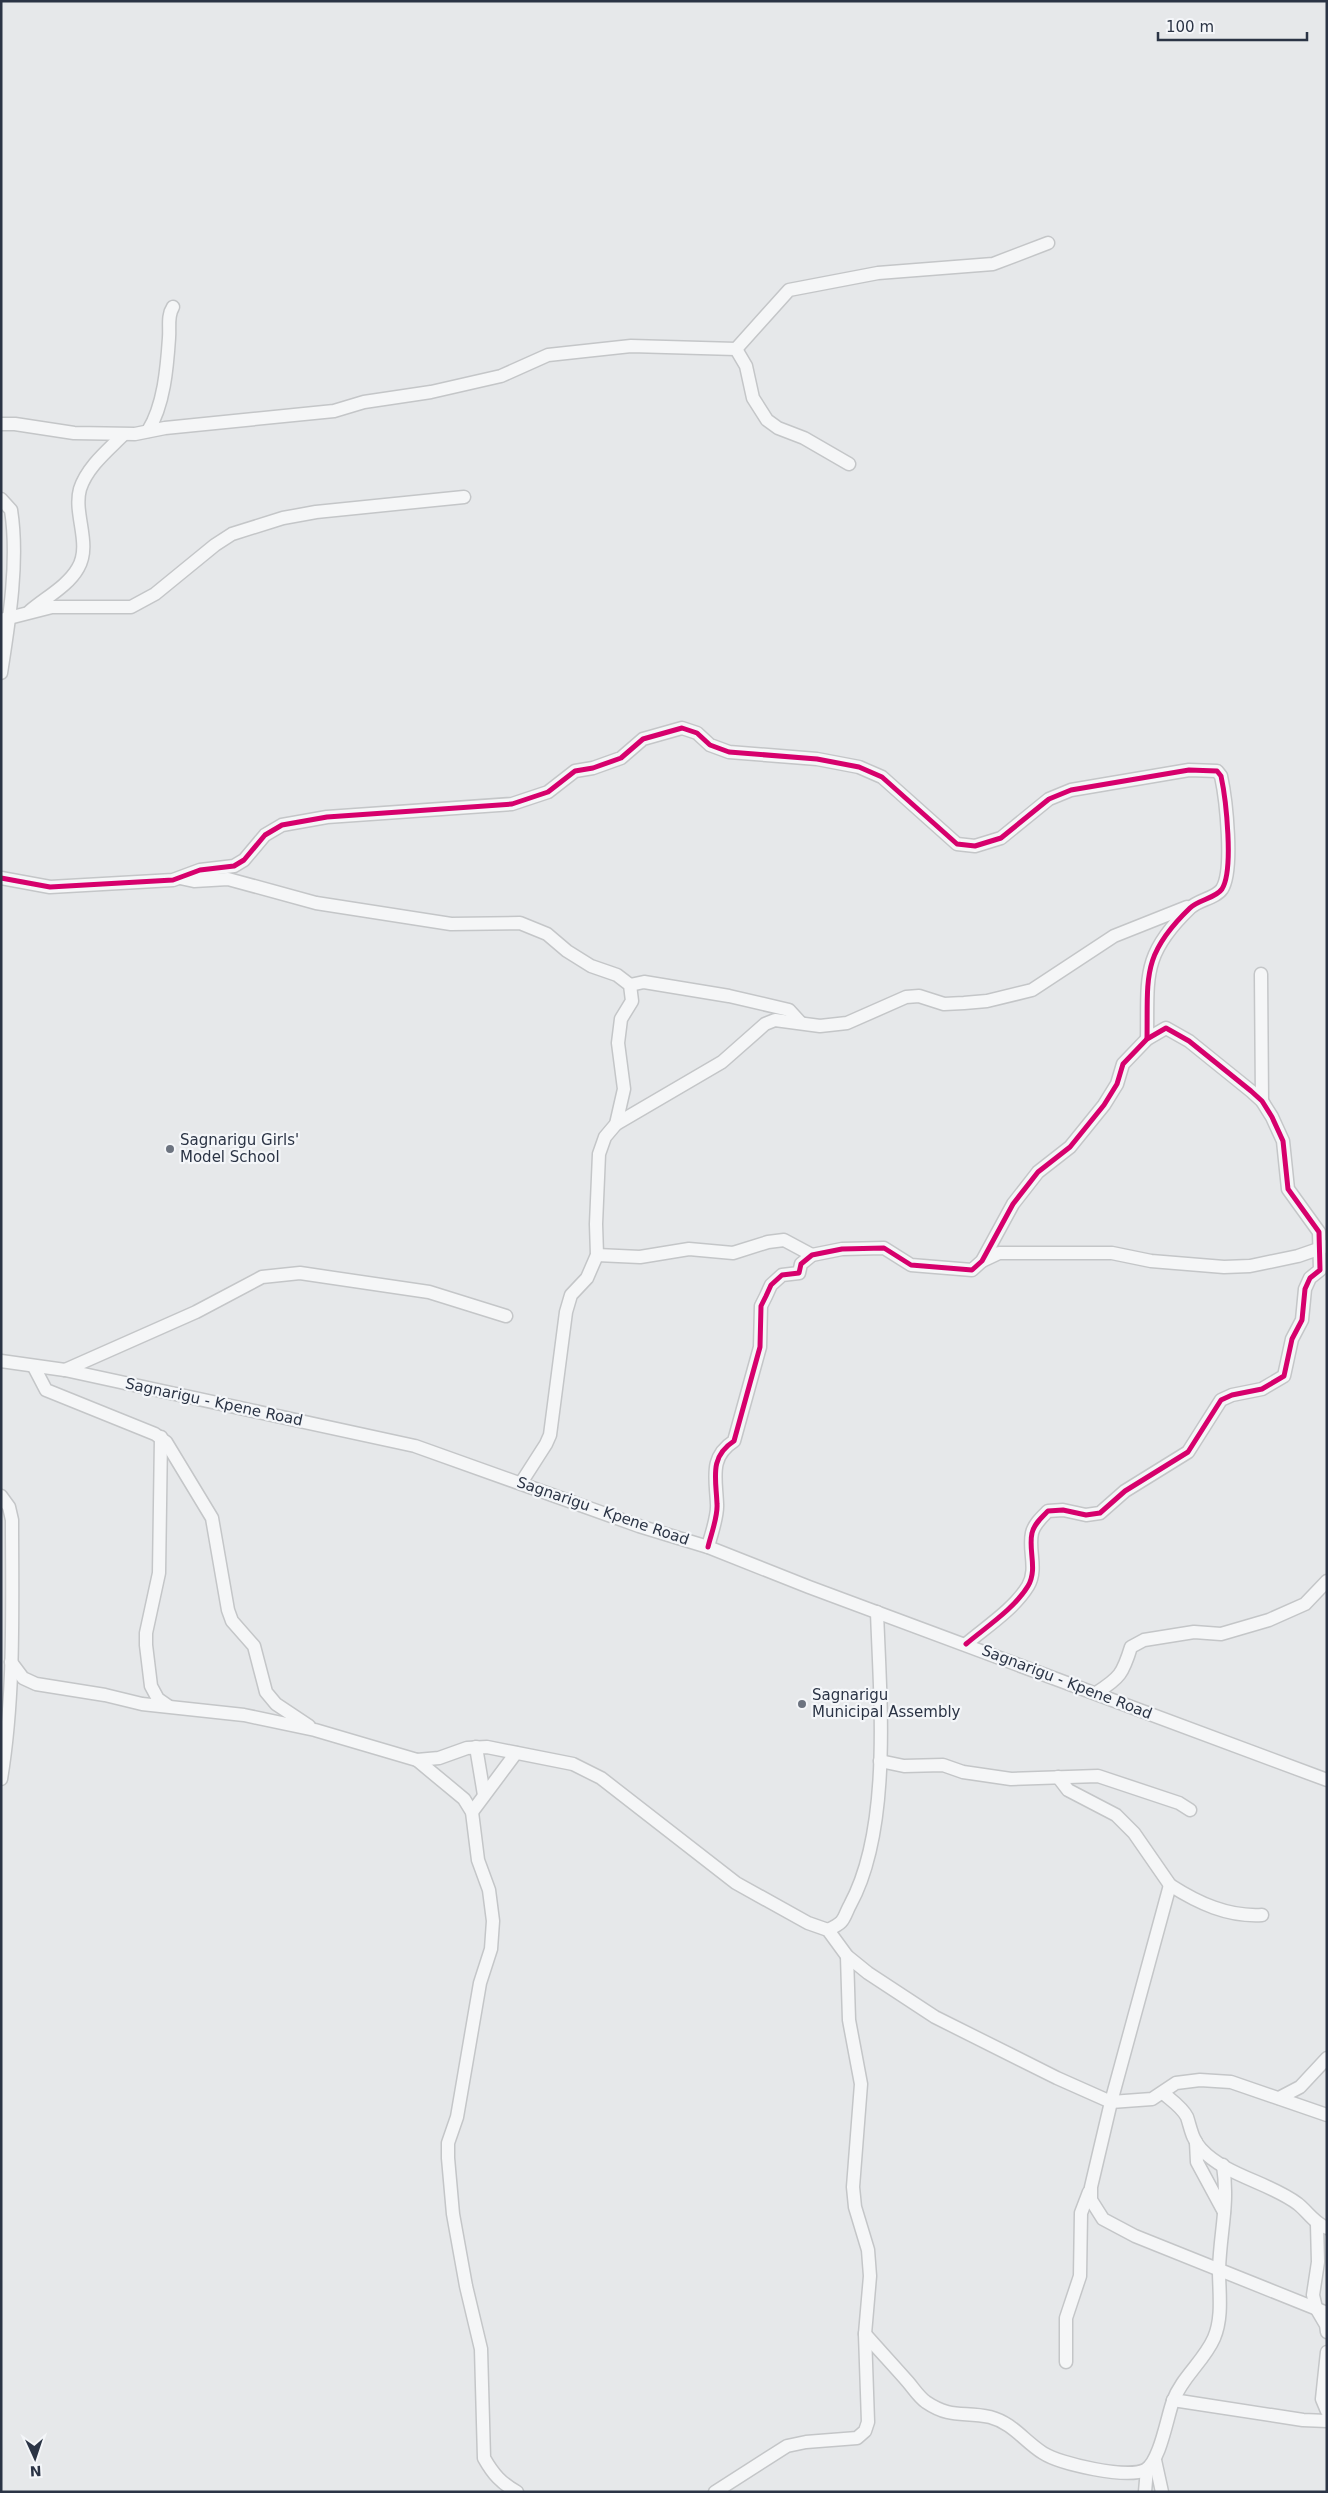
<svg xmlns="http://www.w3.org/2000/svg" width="1328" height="2493" font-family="'DejaVu Sans',sans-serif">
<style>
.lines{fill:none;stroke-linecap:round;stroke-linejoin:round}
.minor-casing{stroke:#c4c6c8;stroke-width:15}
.minor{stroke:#f5f6f7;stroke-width:12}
.cycleway-casing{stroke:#f4f6f9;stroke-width:8}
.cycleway{stroke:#d6006c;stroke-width:5}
.poi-dot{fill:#6c737f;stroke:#f4f6f9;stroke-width:2}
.labels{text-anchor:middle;stroke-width:4.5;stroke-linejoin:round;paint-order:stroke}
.poi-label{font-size:15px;fill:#2b3445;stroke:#f4f6f9;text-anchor:start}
.street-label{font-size:15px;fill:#2b3445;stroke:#f4f6f9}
</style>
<rect width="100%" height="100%" fill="#e6e8ea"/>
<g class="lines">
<!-- minor casing -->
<g class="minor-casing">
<g id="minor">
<polyline points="736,349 746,366 753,398 767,420 778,428 804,438 849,464"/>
<polyline points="1,424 15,424 74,433 135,434 165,428 334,411 364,402 431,392 501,376 548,355 631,346 736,349 789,290 878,273 993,264 1048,243"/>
<path d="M148,431C164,405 167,368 169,338C170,327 167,316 173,307"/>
<path d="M1,499L11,510C19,561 9,622 1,673"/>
<path d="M30,611C45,598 68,586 78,568C92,544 73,514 80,489C87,467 108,450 123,435"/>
<polyline points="1,620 52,607 131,607 155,594 215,545 232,534 283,518 316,512 464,497"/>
<path d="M1,878L50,887L173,880L200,870L234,866L244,860L265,835L282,825L327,817L512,804L548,792L575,771L593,768L621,758L643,739L682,728L697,733L710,745L729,752L817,759L859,767L882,777L957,844L975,846L1001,838L1049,799L1071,790L1189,770L1217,771L1221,776C1226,799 1234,870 1222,889C1216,898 1198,900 1190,908C1141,955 1148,977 1147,1039"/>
<polyline points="180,878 194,881 228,879 316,903 451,924 520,923 547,934 567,951 591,966 617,975 630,985 632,1001 621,1019 618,1043 624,1089 616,1124 605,1137 599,1154 596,1224 597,1255 587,1278 571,1295 566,1312 550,1435 546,1444 521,1483"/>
<polyline points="1261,974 1262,1101"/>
<polyline points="630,985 644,982 729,996 789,1010 800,1022"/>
<polyline points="616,1124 722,1062 765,1024 775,1020 820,1026 847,1023 906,997 919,996 944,1004 964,1003 987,1001 1032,990 1114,936 1187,907"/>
<polyline points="597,1255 640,1257 689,1249 733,1253 768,1242 784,1240 812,1255"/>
<polyline points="982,1261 999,1253 1112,1253 1151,1261 1224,1267 1250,1266 1298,1256 1327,1246"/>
<polyline points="1,1361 65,1370 415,1446 639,1526 708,1547 809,1587 1327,1780"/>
<polyline points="34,1367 46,1390 155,1434 166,1442 212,1518 228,1610 232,1621 254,1646 266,1692 276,1704 309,1726"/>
<polyline points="65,1370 196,1312 262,1277 300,1273 429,1292 506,1316"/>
<polyline points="161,1437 159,1573 146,1633 146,1645 151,1686 158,1699 168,1706"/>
<path d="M1,1496L9,1507L12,1520C12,1607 15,1694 1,1779"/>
<path d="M708,1547C711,1534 718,1517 717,1504C716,1478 709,1457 734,1441L760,1347L761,1306L766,1296L771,1285L782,1275L799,1273L801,1264L812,1255L842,1249L884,1248L911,1265L972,1270L982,1261L1013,1204L1038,1172L1070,1147L1104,1105L1117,1084L1123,1064L1147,1039L1166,1028L1189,1041L1251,1091L1262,1101L1272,1117L1283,1141L1288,1189L1319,1232L1320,1270L1310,1278L1305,1289L1302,1320L1292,1339L1284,1376L1262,1389L1232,1395L1221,1400L1188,1452L1125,1491L1100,1513L1086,1515L1063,1510L1048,1511C1042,1517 1034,1524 1032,1533C1028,1550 1038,1569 1028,1586C1014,1609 986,1627 966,1644"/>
<polyline points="11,1662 23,1678 36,1684 105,1695 142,1704 244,1715 315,1730 417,1760 439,1758 467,1748 487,1747 573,1764 601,1778 736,1883 808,1923 828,1930 847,1956 868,1973 935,2017 1057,2078 1111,2102 1152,2099 1176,2083 1200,2080 1231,2082 1327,2115"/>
<path d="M1096,1693C1120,1678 1123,1673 1131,1647L1144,1640L1194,1632L1221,1634L1269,1620L1305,1604L1327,1581"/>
<polyline points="476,1747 484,1795"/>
<path d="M417,1760L464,1799L472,1812L478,1860L489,1890L493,1921L491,1949L480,1983L457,2117L448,2143V2158L453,2214L466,2286L481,2349L484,2458C493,2474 501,2483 517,2492"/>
<polyline points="880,1761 904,1766 943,1765 963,1772 1011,1779 1098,1776 1179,1803 1190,1810"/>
<polyline points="1058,1777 1068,1790 1116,1815 1134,1833 1170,1885"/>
<polyline points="472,1812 516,1753"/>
<path d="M1262,1915C1228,1917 1198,1903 1170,1885L1111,2102L1091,2187V2200L1103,2219L1135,2236L1327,2313"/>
<path d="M828,1930C832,1928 838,1925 841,1922C845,1918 847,1910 850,1905C892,1828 880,1698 877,1612"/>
<path d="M1163,2093C1171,2100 1182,2107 1187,2117C1191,2129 1192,2139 1201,2149C1226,2176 1269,2182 1298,2204C1308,2212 1314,2223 1327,2228"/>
<polyline points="1279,2098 1300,2087 1327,2058"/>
<polyline points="1196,2142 1197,2162 1224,2212"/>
<polyline points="1317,2224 1318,2262 1313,2295 1316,2308 1326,2325 1327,2332"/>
<path d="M865,2334C879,2350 894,2366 908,2382C914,2389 919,2397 926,2402C951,2419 964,2411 990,2417C1013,2423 1024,2441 1043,2453C1060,2464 1127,2479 1145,2470C1160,2462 1167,2417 1173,2401C1182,2377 1204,2361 1214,2338C1223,2317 1219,2292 1219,2270C1220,2232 1229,2205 1223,2165"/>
<polyline points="1327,2352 1322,2399 1327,2411"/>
<polyline points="1066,2362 1066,2318 1080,2276 1081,2213 1089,2192"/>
<polyline points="1173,2400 1303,2420 1327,2421"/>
<polyline points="1155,2460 1162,2492"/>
<polyline points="715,2492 787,2446 806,2442 857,2438 865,2431 868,2422 865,2334 870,2276 868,2250 855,2207 853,2187 861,2084 849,2020 847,1956"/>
<polyline points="1145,2492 1147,2469"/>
</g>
</g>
<!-- minor -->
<use href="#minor" class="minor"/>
<!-- cycleway casing -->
<g class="cycleway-casing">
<g id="cycleway">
<path d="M1,878L50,887L173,880L200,870L234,866L244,860L265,835L282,825L327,817L512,804L548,792L575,771L593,768L621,758L643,739L682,728L697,733L710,745L729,752L817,759L859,767L882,777L957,844L975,846L1001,838L1049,799L1071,790L1189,770L1217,771L1221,776C1226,799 1234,870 1222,889C1216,898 1198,900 1190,908C1141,955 1148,977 1147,1039"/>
<path d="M708,1547C711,1534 718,1517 717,1504C716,1478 709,1457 734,1441L760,1347L761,1306L766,1296L771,1285L782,1275L799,1273L801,1264L812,1255L842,1249L884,1248L911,1265L972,1270L982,1261L1013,1204L1038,1172L1070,1147L1104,1105L1117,1084L1123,1064L1147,1039L1166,1028L1189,1041L1251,1091L1262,1101L1272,1117L1283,1141L1288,1189L1319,1232L1320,1270L1310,1278L1305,1289L1302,1320L1292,1339L1284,1376L1262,1389L1232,1395L1221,1400L1188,1452L1125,1491L1100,1513L1086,1515L1063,1510L1048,1511C1042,1517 1034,1524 1032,1533C1028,1550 1038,1569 1028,1586C1014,1609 986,1627 966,1644"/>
</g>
</g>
<!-- cycleway -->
<use href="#cycleway" class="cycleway"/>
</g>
<!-- markers -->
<g class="poi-dot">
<circle cx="170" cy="1149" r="5"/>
<circle cx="802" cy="1704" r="5"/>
</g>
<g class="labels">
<!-- poi labels -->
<g class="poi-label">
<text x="180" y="1145">Sagnarigu Girls'<tspan x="180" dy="17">Model School</tspan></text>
<text x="812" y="1700">Sagnarigu<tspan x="812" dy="17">Municipal Assembly</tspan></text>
</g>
<!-- street labels -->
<g class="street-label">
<text transform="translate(214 1402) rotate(12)" y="5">Sagnarigu - Kpene Road</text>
<text transform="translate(603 1511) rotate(19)" y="5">Sagnarigu - Kpene Road</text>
<text transform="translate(1067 1682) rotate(21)" y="5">Sagnarigu - Kpene Road</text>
</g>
</g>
<!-- border -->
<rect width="1328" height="2493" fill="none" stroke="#2b3445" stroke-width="5"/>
<!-- north arrow -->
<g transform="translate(35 2458) rotate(177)" stroke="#f4f6f9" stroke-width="4" paint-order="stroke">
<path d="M0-4L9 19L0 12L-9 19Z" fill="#2b3445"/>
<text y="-8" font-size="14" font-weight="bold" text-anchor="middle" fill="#2b3445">N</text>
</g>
<!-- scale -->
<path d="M1158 32v8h149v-8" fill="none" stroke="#2b3445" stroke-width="2.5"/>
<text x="1166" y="32" font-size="15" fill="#2b3445" stroke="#f4f6f9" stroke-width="4" paint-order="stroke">100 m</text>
</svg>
